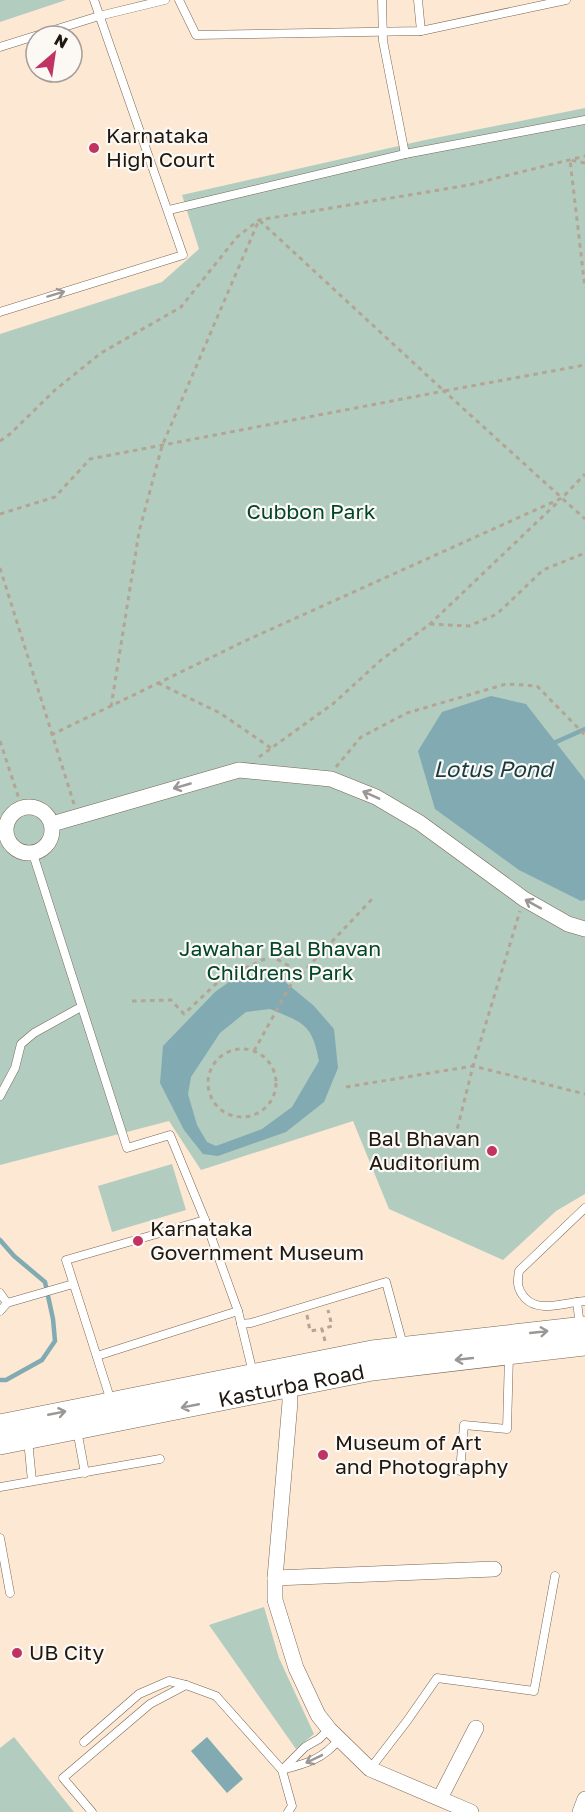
<svg xmlns="http://www.w3.org/2000/svg" width="585" height="1812" font-family="'Golos Text',sans-serif">
<style>
.green{fill:#b2cdbf}
.water{fill:#81aab2;fill-rule:evenodd}
.lines{fill:none;stroke-linecap:round;stroke-linejoin:round}
.stream{stroke:#81aab2;stroke-width:4.5}
.service-casing{stroke:#776654;stroke-width:9}
.minor-casing{stroke:#776654;stroke-width:16}
.secondary-casing{stroke:#776654;stroke-width:22}
.path{stroke:#b4a494;stroke-width:3;stroke-dasharray:4.5 4.5;stroke-linecap:butt}
.service{stroke:#fff;stroke-width:8}
.minor{stroke:#fff;stroke-width:15}
.secondary{stroke:#fff;stroke-width:21}
.oneway{stroke:#9a9794}
.poi-dot{fill:#c03363;stroke:#fcf8f4;stroke-width:2}
.labels{text-anchor:middle;stroke-width:4.5;stroke-linejoin:round;paint-order:stroke}
.poi-label{font-size:21px;fill:#1f1811;stroke:#fcf8f4;text-anchor:start}
.park-label{font-size:21px;fill:#00452d;stroke:#fcf8f4}
.street-label{font-size:21px;fill:#1f1811;stroke:#fcf8f4}
.water-label{font-size:22px;font-style:italic;fill:#153c43;stroke:#fcf8f4}
</style>
<rect width="100%" height="100%" fill="#fce8d3"/>
<!-- green -->
<g class="green">
<polygon points="0,0 66,0 0,22"/>
<polygon points="585,108 585,1194 556,1211 503,1260 389,1209 353,1121 201,1170 169,1121 0,1165 0,334 162,282 199,249 182,195 425,140"/>
<polygon points="172,1164 186,1210 112,1232 98,1186"/>
<polygon points="264,1607 279,1658 314,1734 296,1749 209,1625"/>
<polygon points="14,1737 74,1812 0,1812 0,1748"/>
</g>
<!-- water -->
<g class="water">
<polygon points="491,696 526,704 585,780 585,900 581,901 519,870 435,809 418,751 442,712"/>
<path d="M259,977L284,981L314,1006L334,1029L338,1068L324,1102L286,1132L218,1156L203,1154L184,1130L160,1083L163,1046L215,992L229,982ZM270,1009C303,1023 312,1023 319,1061L292,1107L262,1129L216,1146L207,1142L197,1125L188,1094L191,1077L220,1033L246,1012Z"/>
<polygon points="207,1737 243,1779 227,1793 191,1751"/>
</g>
<g class="lines">
<!-- stream -->
<g class="stream">
<polyline points="556,742 585,729"/>
<polyline points="0,1240 14,1256 45,1282 53,1319 55,1341 42,1360 6,1380 0,1380"/>
</g>
<!-- service casing -->
<g class="service-casing">
<g id="service">
<polyline points="179,0 196,35 421,31 566,0"/>
<polyline points="382,0 383,41 405,154"/>
<polyline points="418,0 421,31"/>
<polyline points="0,47 99,16 165,0"/>
<polyline points="169,210 405,154 585,120"/>
<polyline points="0,312 183,255 94,0"/>
<polyline points="33,854 127,1148 170,1135 205,1220 238,1311 253,1373"/>
<polyline points="0,1096 15,1068 21,1044 34,1033 81,1007"/>
<polyline points="0,1293 7,1303"/>
<path d="M577,1302C560,1304 538,1312 525,1298C517,1289 517,1282 519,1271L585,1208"/>
<polyline points="0,1311 7,1303 73,1284"/>
<polyline points="241,1324 251,1323 386,1282 403,1345"/>
<polyline points="580,1326 577,1302 585,1301"/>
<polyline points="97,1356 238,1311"/>
<polyline points="111,1401 66,1260 205,1220"/>
<polyline points="77,1430 85,1473"/>
<polyline points="28,1440 32,1481"/>
<polyline points="460,1471 464,1425 507,1429 509,1355"/>
<polyline points="0,1487 160,1459"/>
<polyline points="0,1538 10,1593"/>
<polyline points="84,1742 139,1694 169,1681 186,1685"/>
<polyline points="283,1769 305,1747 319,1739 329,1729"/>
<polyline points="370,1769 407,1721 437,1678 534,1691 555,1576"/>
<path d="M282,1770C305,1764 324,1759 339,1739"/>
<polyline points="92,1812 63,1778 150,1704 186,1685 216,1696 282,1770 292,1806 288,1812"/>
</g>
</g>
<!-- minor casing -->
<g class="minor-casing">
<g id="minor">
<circle cx="29" cy="830" r="23"/>
<polyline points="52,824 239,770 331,779 376,797 420,823 524,899 568,924 585,929"/>
<polyline points="289,1386 290,1402 275,1578 275,1600 296,1668 318,1715 329,1729 370,1769 471,1812"/>
<polyline points="275,1578 494,1569"/>
<polyline points="440,1798 476,1728"/>
<polyline points="580,1812 585,1799"/>
</g>
</g>
<!-- secondary casing -->
<g class="secondary-casing">
<g id="secondary">
<polyline points="0,1425 372,1351 585,1327"/>
<path id="s1" d="M0,1444L372,1370L585,1345"/>
</g>
</g>
<!-- path -->
<g class="path">
<polyline points="585,163 570,160 585,288"/>
<polyline points="0,441 10,434 55,390 101,353 181,307 237,237 259,220 469,185 585,156"/>
<polyline points="0,514 55,497 90,459 444,391 585,519"/>
<polyline points="0,568 74,804"/>
<polyline points="430,624 469,626 497,614 543,570 585,553"/>
<polyline points="158,683 220,713 271,748"/>
<polyline points="111,707 139,532 162,446 259,220 444,391 585,365"/>
<polyline points="51,735 247,640 562,498 585,474"/>
<polyline points="0,741 22,808"/>
<polyline points="259,757 334,703 381,660 430,624 559,501"/>
<polyline points="336,767 361,737 407,713 506,684 537,686 585,735"/>
<polyline points="132,1001 171,1000 184,1014 220,980 271,956 302,973"/>
<circle cx="242" cy="1083" r="34"/>
<polyline points="254,1051 290,986 374,897"/>
<polyline points="346,1087 473,1066 585,1094"/>
<polyline points="453,1146 473,1066 520,911"/>
<polyline points="307,1315 310,1331 322,1329"/>
<polyline points="325,1341 322,1329 332,1326 328,1310"/>
</g>
<!-- service -->
<use href="#service" class="service"/>
<!-- minor -->
<use href="#minor" class="minor"/>
<!-- secondary -->
<use href="#secondary" class="secondary"/>
</g>
<!-- one-way arrows -->
<defs><path id="oneway-shaft" d="M-6 0H5M1.5-3L5.5 0L1.5 3" fill="none" stroke-width="1.6" stroke-linecap="round" stroke-linejoin="round" transform="scale(1.5)"/></defs>
<g class="oneway">
<use href="#oneway-shaft" transform="translate(56 294) rotate(-17)"/>
<use href="#oneway-shaft" transform="translate(182 786) rotate(164)"/>
<use href="#oneway-shaft" transform="translate(371 795) rotate(-156)"/>
<use href="#oneway-shaft" transform="translate(533 904) rotate(-151)"/>
<use href="#oneway-shaft" transform="translate(539 1332) rotate(-6)"/>
<use href="#oneway-shaft" transform="translate(464 1359) rotate(174)"/>
<use href="#oneway-shaft" transform="translate(190 1406) rotate(169)"/>
<use href="#oneway-shaft" transform="translate(57 1413) rotate(-11)"/>
<use href="#oneway-shaft" transform="translate(314 1759) rotate(154)"/>
</g>
<!-- markers -->
<g class="poi-dot">
<circle cx="94" cy="148" r="6"/>
<circle cx="492" cy="1151" r="6"/>
<circle cx="138" cy="1241" r="6"/>
<circle cx="323" cy="1455" r="6"/>
<circle cx="17" cy="1653" r="6"/>
</g>
<g class="labels">
<!-- poi labels -->
<g class="poi-label">
<text x="106" y="143">Karnataka<tspan x="106" dy="24">High Court</tspan></text>
<text x="480" y="1146" text-anchor="end">Bal Bhavan<tspan x="480" dy="24">Auditorium</tspan></text>
<text x="150" y="1236">Karnataka<tspan x="150" dy="24">Government Museum</tspan></text>
<text x="335" y="1450">Museum of Art<tspan x="335" dy="24">and Photography</tspan></text>
<text x="29" y="1660">UB City</text>
</g>
<!-- park labels -->
<g class="park-label">
<text x="311" y="519">Cubbon Park</text>
<text x="280" y="956">Jawahar Bal Bhavan<tspan x="280" dy="24">Childrens Park</tspan></text>
</g>
<!-- street labels -->
<g class="street-label">
<text dy="7" stroke="none"><textPath href="#s1" startOffset="297">Kasturba Road</textPath></text>
</g>
<!-- water labels -->
<g class="water-label">
<text x="493" y="777">Lotus Pond</text>
</g>
</g>
<!-- north arrow -->
<g transform="translate(54 54) rotate(29)"><circle r="28" fill="#fcf8f4" stroke="#a49e99" stroke-width="1.5"/>
<path d="M0-4.5L10 22L0 15L-10 22Z" fill="#c03363"/>
<text y="-9" font-size="16" font-weight="bold" text-anchor="middle" fill="#1f1811">N</text>
</g>
</svg>
